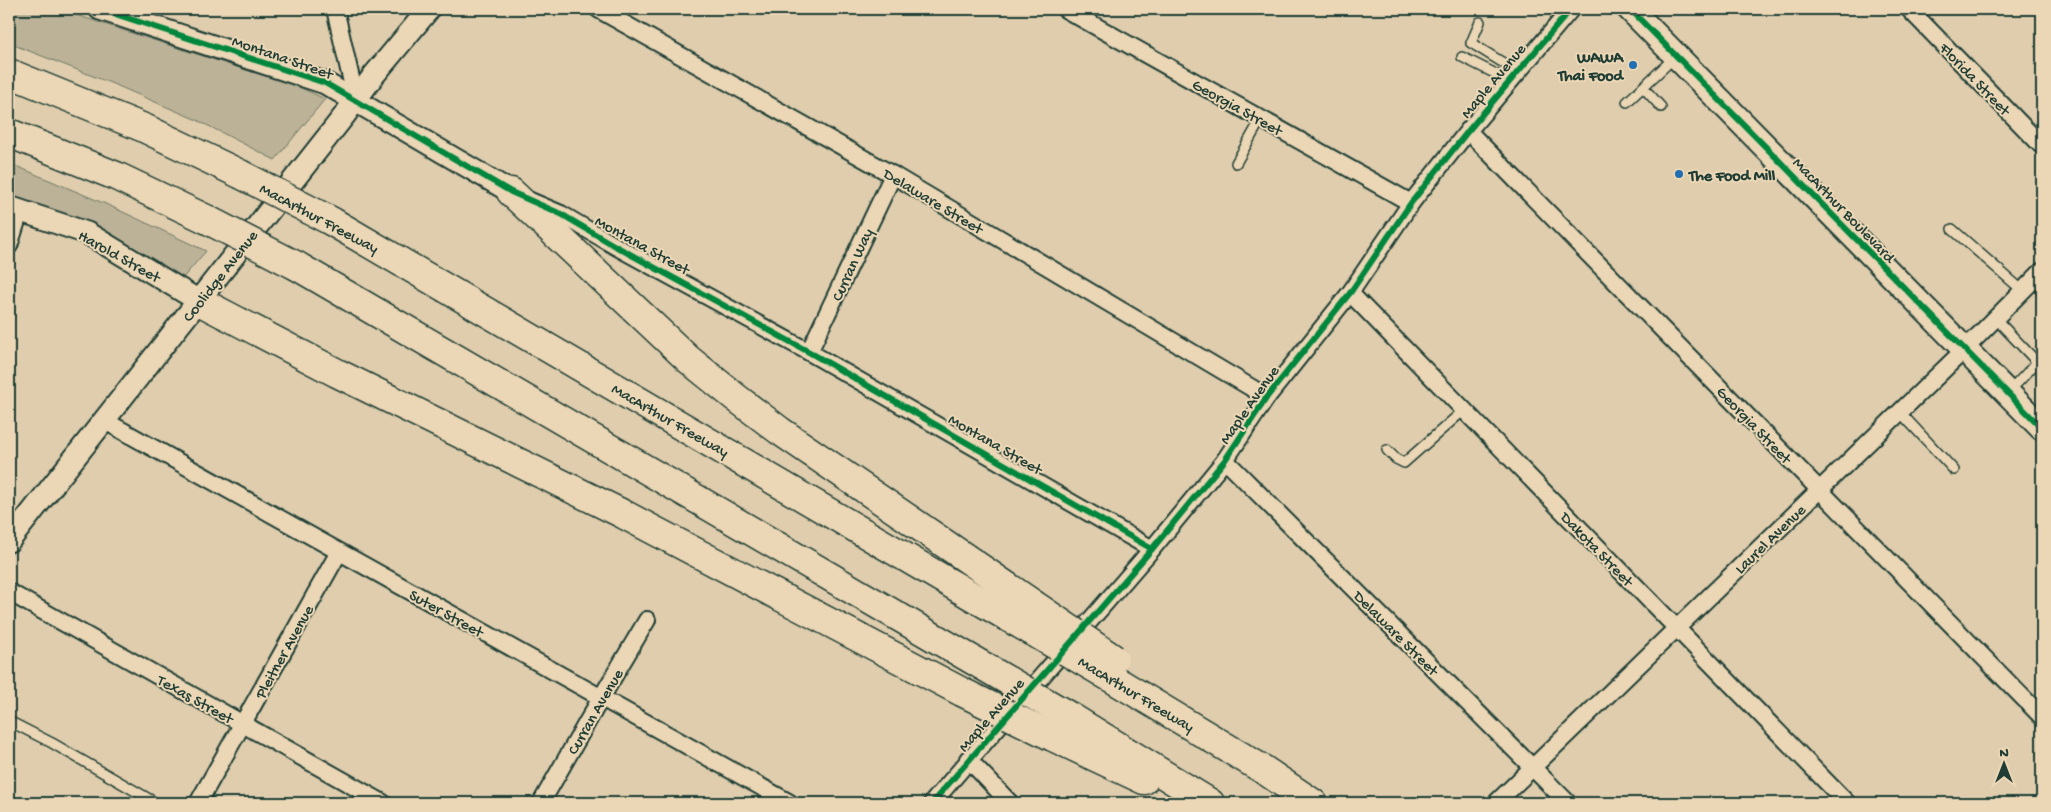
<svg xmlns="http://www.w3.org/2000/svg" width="2051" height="812" font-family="'Gochi Hand',sans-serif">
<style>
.green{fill:#bcb297;stroke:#6e7866}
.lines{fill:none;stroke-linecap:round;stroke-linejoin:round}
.service-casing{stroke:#1f3d34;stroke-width:12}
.minor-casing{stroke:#1f3d34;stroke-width:20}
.tertiary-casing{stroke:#1f3d34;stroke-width:25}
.secondary-casing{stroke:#1f3d34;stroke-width:28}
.motorway-casing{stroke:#1f3d34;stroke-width:31}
.service{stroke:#ebd6b5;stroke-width:9}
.minor{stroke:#ebd6b5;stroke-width:16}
.tertiary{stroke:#ebd6b5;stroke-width:21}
.secondary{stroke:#ebd6b5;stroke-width:24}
.motorway{stroke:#ebd6b5;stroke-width:28}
.motorway-bridge-casing{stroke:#1f3d34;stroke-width:31;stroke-linecap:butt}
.motorway-bridge{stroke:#ebd6b5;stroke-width:28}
.cycleway-casing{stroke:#ebd6b5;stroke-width:9}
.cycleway{stroke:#00873e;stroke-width:6}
.poi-dot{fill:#1f6fb2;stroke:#ebd6b5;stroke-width:2}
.labels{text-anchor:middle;stroke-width:4;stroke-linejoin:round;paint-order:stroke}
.street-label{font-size:16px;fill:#1f3d34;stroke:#ebd6b5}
.poi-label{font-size:16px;font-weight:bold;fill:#1f3d34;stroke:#ebd6b5;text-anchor:end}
</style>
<rect width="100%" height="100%" fill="#dfcdad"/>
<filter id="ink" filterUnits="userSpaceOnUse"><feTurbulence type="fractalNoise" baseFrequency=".02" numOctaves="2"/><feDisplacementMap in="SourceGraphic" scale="10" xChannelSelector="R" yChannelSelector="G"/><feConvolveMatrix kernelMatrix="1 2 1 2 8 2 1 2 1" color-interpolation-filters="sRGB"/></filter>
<g filter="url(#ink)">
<!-- green -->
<g class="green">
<polygon points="9,9 58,9 301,88 325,99 275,160 197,120 118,86 9,43"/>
<polygon points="9,163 108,205 206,251 181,280 90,223 9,195"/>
</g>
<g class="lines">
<!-- service casing -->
<g class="service-casing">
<g id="service">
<polyline points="1480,22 1471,43 1518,72"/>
<polyline points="1462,57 1510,81"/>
<polyline points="1643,87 1661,107"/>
<polyline points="1627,102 1676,56"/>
<polyline points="1236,163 1261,119"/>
<polyline points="1952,229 2023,291"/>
<polyline points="1995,318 2037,362 2008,393"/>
<polyline points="1899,411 1954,470"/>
<polyline points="1387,450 1396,459 1404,463 1464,410"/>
<polyline points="9,721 52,743 156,803"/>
</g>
</g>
<!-- minor casing -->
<g class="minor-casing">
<g id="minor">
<polyline points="335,9 356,100"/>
<polyline points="598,9 893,175 1267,397"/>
<polyline points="1065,9 1411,203"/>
<polyline points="1909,9 2042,146"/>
<polyline points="1468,131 2042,717"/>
<polyline points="528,200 561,214 617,247 809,352 1152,549"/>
<polyline points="9,246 20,211"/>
<polyline points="1350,293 1847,803"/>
<polyline points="809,352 893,175"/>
<polyline points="105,421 790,803"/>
<polyline points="1225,460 1568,803"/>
<polyline points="9,592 383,803"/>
<polyline points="968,759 1010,803"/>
<polyline points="198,803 339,552"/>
<polyline points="541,803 601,698 647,620"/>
<polyline points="932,803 1152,549 1225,460 1267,397 1350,293 1411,203 1468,131 1571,9"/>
<polyline points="1496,803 1964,350 2042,271"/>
</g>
</g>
<!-- tertiary casing -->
<g class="tertiary-casing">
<g id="tertiary">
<polyline points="100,9 325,83 511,192"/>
<polyline points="9,207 87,233 199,301"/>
<polyline points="9,541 344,116 374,75 429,9"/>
</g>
</g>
<!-- secondary casing -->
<g class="secondary-casing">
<polyline id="secondary" points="1630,9 2042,428"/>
</g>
<!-- motorway casing -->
<g class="motorway-casing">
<g id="motorway">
<polyline points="9,73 144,128 240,174"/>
<polyline points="9,133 116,176 206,219"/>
<polyline points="511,192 688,359 735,397 780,431 1033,604"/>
<polyline points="331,221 1018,623"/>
<polyline points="297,266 983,666"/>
<polyline points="199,301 337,373 623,514 962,692"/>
<polyline points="1103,673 1264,770 1313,803"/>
<polyline points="1069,716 1210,803"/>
<polyline points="1053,737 1144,780"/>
</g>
</g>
<!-- service -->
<use href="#service" class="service"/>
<!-- minor -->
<use href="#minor" class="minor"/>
<!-- tertiary -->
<use href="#tertiary" class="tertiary"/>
<!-- secondary -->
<use href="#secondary" class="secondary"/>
<!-- motorway -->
<use href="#motorway" class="motorway"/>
<!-- motorway-bridge casing -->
<g class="motorway-bridge-casing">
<g id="motorway-bridge">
<polyline points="240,174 331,221"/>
<polyline points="206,219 297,266"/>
<polyline points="1033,604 1114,659"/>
<polyline points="1018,623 1103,673"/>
<polyline points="983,666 1069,716"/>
<polyline points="962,692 1053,737"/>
</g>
</g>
<!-- motorway-bridge -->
<use href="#motorway-bridge" class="motorway-bridge"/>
<!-- cycleway casing -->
<g class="cycleway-casing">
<g id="cycleway">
<polyline points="100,9 325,83 511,192 561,214 617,247 809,352 1152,549"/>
<polyline points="1630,9 2042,428"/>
<polyline points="932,803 1152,549 1225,460 1267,397 1350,293 1411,203 1468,131 1571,9"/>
</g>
</g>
<!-- cycleway -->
<use href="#cycleway" class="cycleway"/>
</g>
</g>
<!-- markers -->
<g class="poi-dot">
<circle cx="1633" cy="65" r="5"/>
<circle cx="1679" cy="174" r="5"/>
</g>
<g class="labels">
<!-- street labels -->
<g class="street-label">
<text transform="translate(283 56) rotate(19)" y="6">Montana Street</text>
<text transform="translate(1976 78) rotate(46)" y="6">Florida Street</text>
<text transform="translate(1492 80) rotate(-50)" y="6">Maple Avenue</text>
<text transform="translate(1238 106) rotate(29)" y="6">Georgia Street</text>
<text transform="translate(934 200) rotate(31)" y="6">Delaware Street</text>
<text transform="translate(1845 209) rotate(46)" y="6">MacArthur Boulevard</text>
<text transform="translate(320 217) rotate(28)" y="6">MacArthur Freeway</text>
<text transform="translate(643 244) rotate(29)" y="6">Montana Street</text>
<text transform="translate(120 255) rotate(29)" y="6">Harold Street</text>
<text transform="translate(851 264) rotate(-65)" y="6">Curran Way</text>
<text transform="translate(219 275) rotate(-52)" y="6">Coolidge Avenue</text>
<text transform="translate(1248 404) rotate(-55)" y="6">Maple Avenue</text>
<text transform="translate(671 419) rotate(30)" y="6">MacArthur Freeway</text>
<text transform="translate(1755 424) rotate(46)" y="6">Georgia Street</text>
<text transform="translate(996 443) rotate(30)" y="6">Montana Street</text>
<text transform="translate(1769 538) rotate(-44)" y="6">Laurel Avenue</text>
<text transform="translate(1598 548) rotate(46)" y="6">Dakota Street</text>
<text transform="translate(447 612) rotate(29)" y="6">Suter Street</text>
<text transform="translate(1397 632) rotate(45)" y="6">Delaware Street</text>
<text transform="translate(283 651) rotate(-61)" y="6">Pleitner Avenue</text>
<text transform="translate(1137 693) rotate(31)" y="6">MacArthur Freeway</text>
<text transform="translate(196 698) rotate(29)" y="6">Texas Street</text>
<text transform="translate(594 711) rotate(-60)" y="6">Curran Avenue</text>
<text transform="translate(990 714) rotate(-49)" y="6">Maple Avenue</text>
</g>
<!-- poi labels -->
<g class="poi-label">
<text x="1623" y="62">WAWA<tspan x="1623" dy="18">Thai Food</tspan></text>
<text x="1689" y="180" text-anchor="start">The Food Mill</text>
</g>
</g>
<!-- margin -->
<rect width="2051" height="812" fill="none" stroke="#ebd6b5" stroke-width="30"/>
<rect x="15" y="15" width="2021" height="782" fill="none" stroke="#1f3d34" stroke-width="2" filter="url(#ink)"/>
<!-- north arrow -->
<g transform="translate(2004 764)" stroke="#ebd6b5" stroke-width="4" paint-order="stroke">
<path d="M0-4L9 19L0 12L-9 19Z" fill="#1f3d34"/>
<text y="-8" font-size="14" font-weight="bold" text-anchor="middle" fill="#1f3d34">N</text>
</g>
</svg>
